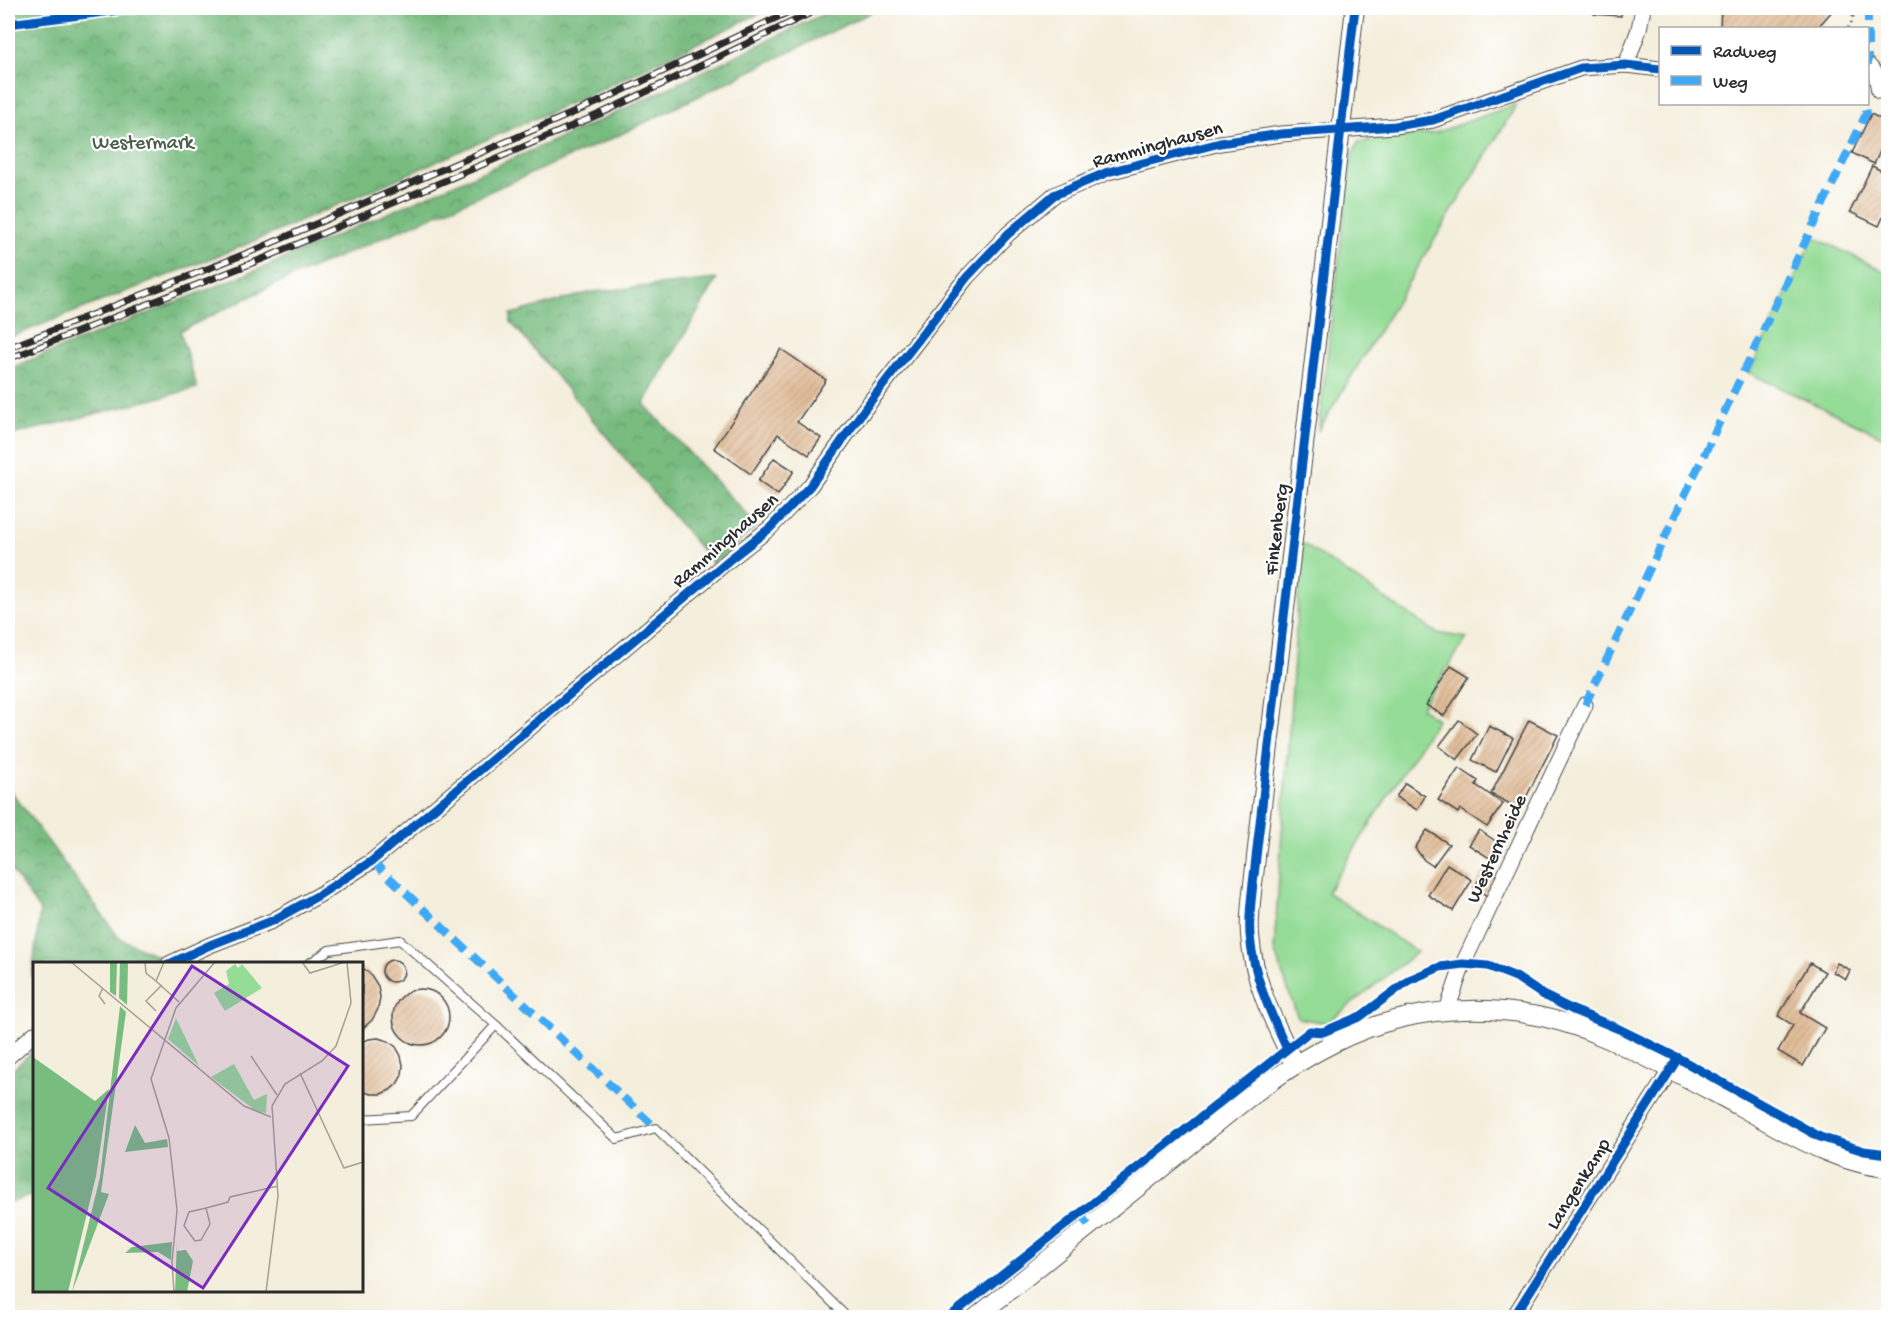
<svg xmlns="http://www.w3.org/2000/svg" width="1896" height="1325" font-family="'Gochi Hand',sans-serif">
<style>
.green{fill:#95dc97;stroke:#608461;stroke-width:1.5}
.forest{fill:url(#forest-crowns);stroke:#527456;stroke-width:1.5}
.building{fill:url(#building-hatch)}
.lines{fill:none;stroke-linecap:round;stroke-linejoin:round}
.service-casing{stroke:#494846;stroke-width:10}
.minor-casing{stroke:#494846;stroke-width:17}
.tertiary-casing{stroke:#494846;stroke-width:20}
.path{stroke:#494846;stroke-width:3;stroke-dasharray:1.5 4.5;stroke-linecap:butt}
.service{stroke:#fff;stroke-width:8}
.minor{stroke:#fff;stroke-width:15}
.tertiary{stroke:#fff;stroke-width:18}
.rail-casing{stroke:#2b2b2b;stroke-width:7}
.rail{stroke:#fff;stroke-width:4.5;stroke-dasharray:14;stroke-linecap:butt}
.quiet{stroke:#3fa9f5;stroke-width:8;stroke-dasharray:15 8;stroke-linecap:butt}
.cycleway-casing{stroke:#fff;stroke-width:13}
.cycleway{stroke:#0057b8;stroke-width:9}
.labels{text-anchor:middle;stroke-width:4.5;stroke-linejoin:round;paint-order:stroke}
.park-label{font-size:20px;fill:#4b604b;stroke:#fff}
.street-label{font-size:20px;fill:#2b2b2b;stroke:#fff}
.inset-road{fill:none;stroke:#a4a095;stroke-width:1.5}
.view{fill:#7b2cbf;fill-opacity:0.15;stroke:#7b2cbf;stroke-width:3}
.inset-edge{fill:none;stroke:#2b2b2b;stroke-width:3}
</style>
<defs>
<pattern id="forest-crowns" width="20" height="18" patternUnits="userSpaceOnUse" patternTransform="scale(1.5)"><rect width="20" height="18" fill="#78bc80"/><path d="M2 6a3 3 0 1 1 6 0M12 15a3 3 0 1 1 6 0" fill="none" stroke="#639969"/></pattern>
<pattern id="building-hatch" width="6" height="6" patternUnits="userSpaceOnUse" patternTransform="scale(1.5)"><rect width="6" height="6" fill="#e1bd99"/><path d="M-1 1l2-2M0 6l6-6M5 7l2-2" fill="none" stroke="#c1a384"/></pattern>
</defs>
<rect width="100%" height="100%" fill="#fff"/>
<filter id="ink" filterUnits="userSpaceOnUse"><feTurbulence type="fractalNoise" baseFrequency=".0167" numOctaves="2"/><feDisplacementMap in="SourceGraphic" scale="12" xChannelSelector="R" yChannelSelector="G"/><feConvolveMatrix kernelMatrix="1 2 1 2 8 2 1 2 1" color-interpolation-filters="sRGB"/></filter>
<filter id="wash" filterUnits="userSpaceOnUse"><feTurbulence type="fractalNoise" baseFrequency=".008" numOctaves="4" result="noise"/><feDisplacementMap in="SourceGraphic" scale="24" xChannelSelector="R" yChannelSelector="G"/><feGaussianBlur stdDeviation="1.35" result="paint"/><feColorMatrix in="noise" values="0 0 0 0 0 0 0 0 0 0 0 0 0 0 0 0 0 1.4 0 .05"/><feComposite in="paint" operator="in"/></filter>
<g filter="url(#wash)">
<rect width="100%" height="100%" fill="#f4eedc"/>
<!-- green -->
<g class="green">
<polygon points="1517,104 1318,431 1351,159 1358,142 1435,133"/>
<polygon points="1814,237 1888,273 1888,439 1749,373"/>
<polygon points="1302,543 1437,633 1467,638 1421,708 1437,719 1327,892 1417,952 1327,1023 1298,1018 1274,950"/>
</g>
<!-- forest -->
<g class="forest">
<polygon points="8,8 771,8 591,94 255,241 8,338"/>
<polygon points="836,8 880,8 613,138 278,283 180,331 197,388 8,436 8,369 267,266 603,119"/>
<polygon points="717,279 644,404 757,526 713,564 511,322 511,314 592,292"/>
<polygon points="8,787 119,938 158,956 144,963 34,964 34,982 32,975 40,911 8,865"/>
<polygon points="34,1050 34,1195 8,1203 8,1074"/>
</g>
<g id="blocks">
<!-- building -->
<g class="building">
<polygon points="1594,8 1622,8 1621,16 1594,14"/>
<polygon points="1721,8 1778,8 1777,9 1789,13 1794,8 1835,8 1817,28 1720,28"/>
<polygon points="1871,114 1888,123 1888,134 1874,164 1852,153"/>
<polygon points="1872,166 1888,174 1888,206 1879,226 1850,212"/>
<polygon points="781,349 826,380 797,422 821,438 809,455 778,434 751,474 714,448"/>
<polygon points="774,458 794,471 778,495 758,481"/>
<polygon points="1451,666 1469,677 1444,716 1426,705"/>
<polygon points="1459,720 1477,734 1457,760 1439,746"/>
<polygon points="1529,720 1558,735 1520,809 1491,794"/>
<polygon points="1489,726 1513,738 1496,772 1472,760"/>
<polygon points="1459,768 1478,781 1476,785 1503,804 1487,827 1460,809 1458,813 1438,800"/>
<polygon points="1405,783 1425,796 1417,810 1396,797"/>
<polygon points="1427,830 1449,844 1433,866 1424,860 1415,848"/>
<polygon points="1479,830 1503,846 1494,861 1469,845"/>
<polygon points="1447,864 1472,880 1453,911 1428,895"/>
<polygon points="1486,869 1499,878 1487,896 1474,887"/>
<circle cx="393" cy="971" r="11"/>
<polygon points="1810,963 1825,972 1800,1013 1825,1028 1803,1066 1778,1051 1793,1025 1778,1016"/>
<polygon points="1837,963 1850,970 1846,979 1833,972"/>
<polygon points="362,967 371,975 378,986 380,997 378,1009 372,1020 362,1029"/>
<circle cx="421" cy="1017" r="28"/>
<polygon points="378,1038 388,1041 396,1047 401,1056 403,1065 402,1075 397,1084 390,1090 381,1094 371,1094 362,1091 362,1042 369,1039"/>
</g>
</g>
</g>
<g filter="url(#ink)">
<use href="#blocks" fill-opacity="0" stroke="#494846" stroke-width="1.5"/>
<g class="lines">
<!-- service casing -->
<g class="service-casing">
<g id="service">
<polyline points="308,964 329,950 400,940 496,1025 617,1139 656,1128 848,1318"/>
<polyline points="362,1119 411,1116 496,1025"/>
</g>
</g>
<!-- minor casing -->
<g class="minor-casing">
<g id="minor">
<polyline points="1626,65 1639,29 1643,8"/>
<polyline points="1868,65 1876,74 1879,91"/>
<polyline points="169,964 210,945 272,921 319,895 372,861 729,560 770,528 810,486 866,407 967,277 1008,234 1054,195 1108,172 1220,143 1281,134 1395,126 1433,120 1581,68 1626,65 1660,69"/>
<polyline points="1447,1010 1463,964 1585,705"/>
<polyline points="8,1057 34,1034"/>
<polyline points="1513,1318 1671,1069"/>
</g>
</g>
<!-- tertiary casing -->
<g class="tertiary-casing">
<g id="tertiary">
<path d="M1295,1065C1275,1024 1253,982 1250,935C1248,910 1254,882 1256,857L1355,8"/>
<path d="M975,1318C1039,1266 1104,1215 1168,1163C1220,1121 1273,1073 1334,1043C1420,1000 1520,999 1608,1039C1653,1059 1696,1083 1739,1106C1786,1132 1834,1163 1888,1168"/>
</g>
</g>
<!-- path -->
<g class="path">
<polyline points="1720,8 1721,8"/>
<polyline points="1848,28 1851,25 1855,8"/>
</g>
<!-- service -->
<use href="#service" class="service"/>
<!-- minor -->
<use href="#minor" class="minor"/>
<!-- tertiary -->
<use href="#tertiary" class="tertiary"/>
<!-- rail casing -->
<g class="rail-casing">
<g id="rail">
<polyline points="8,348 260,248 596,103 797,8"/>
<polyline points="8,359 265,258 602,113 821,8"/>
</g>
</g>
<!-- rail -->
<use href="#rail" class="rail"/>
<!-- quiet -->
<g class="quiet">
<polyline points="1868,8 1868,65"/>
<polyline points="1585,705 1866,114 1866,104"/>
<polyline points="372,861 656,1128"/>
<polyline points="1079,1213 1089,1226"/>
</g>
<!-- cycleway casing -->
<g class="cycleway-casing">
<g id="cycleway">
<polyline points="8,24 136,8"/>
<polyline points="169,964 210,945 272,921 319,895 372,861 729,560 770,528 810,486 866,407 967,277 1008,234 1054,195 1108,172 1220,143 1281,134 1395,126 1433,120 1581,68 1626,65 1660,69"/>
<path d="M1287,1049C1270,1012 1253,976 1250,935C1248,910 1254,882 1256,857L1355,8"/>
<polyline points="948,1318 1310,1031 1323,1032 1361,1016 1409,980 1440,967 1463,964 1488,966 1516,977 1543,995 1573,1010 1619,1029 1678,1058 1820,1137 1864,1151 1888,1154"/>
<polyline points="1513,1318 1678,1058"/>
</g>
</g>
<!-- cycleway -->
<use href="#cycleway" class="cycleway"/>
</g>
</g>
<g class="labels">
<!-- park labels -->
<g class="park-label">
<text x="143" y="148">Westermark</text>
</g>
<!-- street labels -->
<g class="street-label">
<text transform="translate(1157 143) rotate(-15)" y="7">Ramminghausen</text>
<text transform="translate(1275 529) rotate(-83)" y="7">Finkenberg</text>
<text transform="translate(724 539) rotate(-41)" y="7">Ramminghausen</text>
<text transform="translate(1495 848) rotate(-65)" y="7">Westernheide</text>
<text transform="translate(1577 1183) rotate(-58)" y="7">Langenkamp</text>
</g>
</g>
<!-- overview -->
<g transform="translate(33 962)">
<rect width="330" height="330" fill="#f4eedc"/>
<path d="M202,2L205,6L209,2L229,26L192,49L181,31L196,22L193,9ZM143,56L166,104L135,77ZM201,102L221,138L234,132L233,151L223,149L178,115Z" fill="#95dc97"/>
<path d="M77,0H84L83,34L77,30ZM87,0H95L94,43L86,36ZM87,44L93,50L68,230L76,232L39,330L67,215ZM0,95L62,139L76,127L63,214L35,330H0ZM102,163L112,181L134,177L135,185L92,190ZM144,279V289L153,288L160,299L154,330H142ZM139,280L138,298L125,290L92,291L99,285Z" fill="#78bc80"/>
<path class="inset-road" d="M38,0L211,144L238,155M112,0L113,11L123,19M131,0L123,19L146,40M269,0L277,11L312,0M70,26L66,34L72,42M123,49L113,39L129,23M218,94L244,133M267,111L311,206L330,200M173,246L177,262L168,278L162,279L151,264L156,250L173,246L195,240L197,235L245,224M141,330L139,300L144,248L136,176L118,117L143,46L182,0M233,330L245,234L239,144L252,122L289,99L303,84L318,41L314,0"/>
<path class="view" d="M159,4L315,104L170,326L15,226Z"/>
<rect width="330" height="330" class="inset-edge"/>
</g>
<!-- margin -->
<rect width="1896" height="1325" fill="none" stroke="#fff" stroke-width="30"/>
<!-- legend -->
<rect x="1659" y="27" width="210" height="78" fill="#ffffff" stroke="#aaaaaa" stroke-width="1.5"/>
<rect x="1671" y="46" width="30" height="9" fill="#0057b8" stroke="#aaaaaa" stroke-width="1.5"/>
<text x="1713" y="57" font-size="18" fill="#2b2b2b">Radweg</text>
<rect x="1671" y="76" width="30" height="9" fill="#3fa9f5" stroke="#aaaaaa" stroke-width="1.5"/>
<text x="1713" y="87" font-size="18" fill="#2b2b2b">Weg</text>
</svg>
